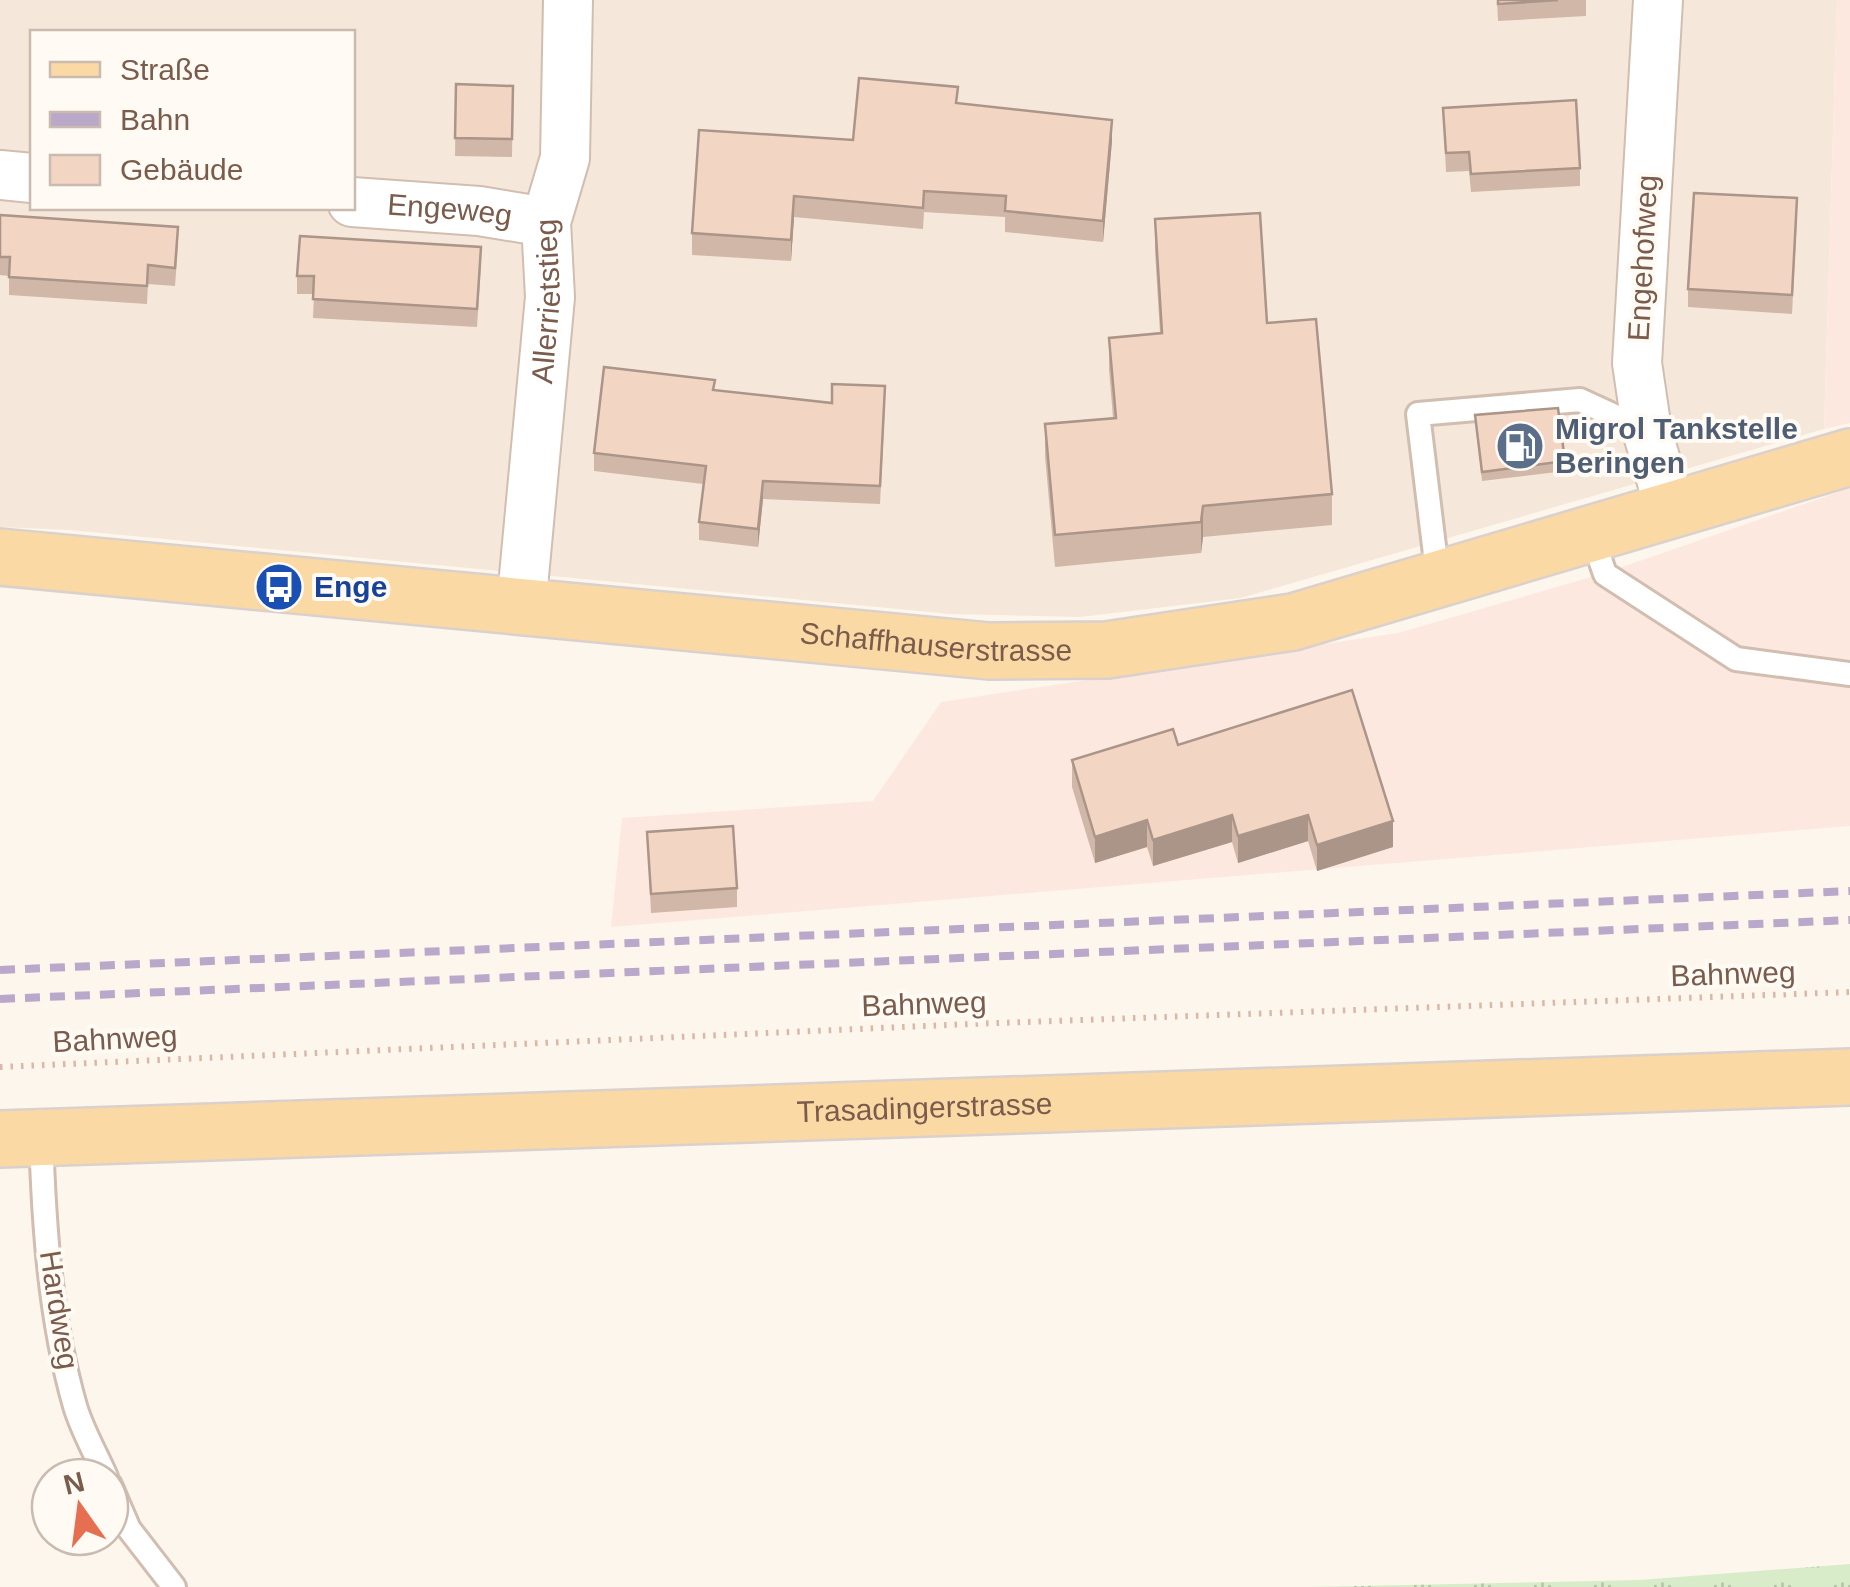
<svg xmlns="http://www.w3.org/2000/svg" width="1850" height="1587" font-family="Helvetica,sans-serif">
<style>
.residential{fill:#f5e8da;fill-rule:evenodd}
.commercial{fill:#fde8e0}
.grass{fill:url(#grass-tufts)}
.lines{fill:none;stroke-linecap:round;stroke-linejoin:round}
.lane-casing{stroke:#d1beb0;stroke-width:28}
.street-casing{stroke:#d1beb0;stroke-width:52}
.primary-casing{stroke:#dad1cd;stroke-width:60}
.path{stroke:#d9b8a5;stroke-width:6;stroke-dasharray:2.5 8;stroke-linecap:butt}
.lane{stroke:#fff;stroke-width:22}
.street{stroke:#fff;stroke-width:48}
.primary{stroke:#fbd9a5;stroke-width:55}
.rail{stroke:#b9a8c9;stroke-width:8;stroke-dasharray:15 10;stroke-linecap:butt}
.wall{fill:#d1b7a8}
.shaded-wall{fill:#aa9588}
.building{fill:#f3d5c3;stroke:#aa9588;stroke-width:2.5}
.labels{text-anchor:middle;stroke-width:8;stroke-linejoin:round;paint-order:stroke}
.street-label{font-size:30px;fill:#7a5c4d;stroke:#fffaf3}
.service-label{font-size:30px;font-weight:bold;fill:#4e5e75;stroke:#fffaf3;text-anchor:start}
.transit-label{font-size:30px;font-weight:bold;fill:#164399;stroke:#fffaf3;text-anchor:start}
</style>
<defs>
<pattern id="grass-tufts" width="24" height="20" patternUnits="userSpaceOnUse" patternTransform="scale(2.5)"><rect width="24" height="20" fill="#d8ecc9"/><path d="M3 7l-1-3M5 7V3M7 7l1-3M15 17l-1-3M17 17v-4M19 17l1-3" fill="none" stroke="#b4c2a5"/></pattern>
</defs>
<rect width="100%" height="100%" fill="#fdf6ec"/>
<!-- residential -->
<path class="residential" d="M0,0H1837L1824,429L1241,598L1080,617L950,614L70,530L0,527ZM32,32H352V208H32Z"/>
<!-- commercial -->
<g class="commercial">
<polygon points="1837,0 1850,0 1850,423 1824,429"/>
<polygon points="1850,488 1850,826 611,927 622,818 873,801 941,702 1398,633 1605,573"/>
</g>
<!-- grass -->
<polygon class="grass" points="1850,1564 1850,1587 1309,1587 1639,1580"/>
<g class="lines">
<!-- lane casing -->
<g class="lane-casing">
<g id="lane">
<polyline points="1592,536 1605,574 1736,659 1850,674"/>
<polyline points="1438,579 1418,414 1580,400 1647,431"/>
<path d="M41,1136C44,1226 50,1319 75,1406C82,1430 96,1454 106,1477"/>
<polyline points="110,1485 129,1529 174,1587"/>
</g>
</g>
<!-- street casing -->
<g class="street-casing">
<g id="street">
<polyline points="1658,0 1637,363 1647,431 1671,512"/>
<polyline points="0,175 32,178"/>
<path id="s1" d="M352,202L479,211L546,222"/>
<path id="s2" d="M521,608L550,297L546,222L565,158L568,0"/>
</g>
</g>
<!-- primary casing -->
<g class="primary-casing">
<g id="primary">
<path id="s3" d="M0,557L989,651L1107,650L1293,622L1850,457"/>
<path id="s4" d="M0,1139L1850,1077"/>
</g>
</g>
<!-- path -->
<polyline class="path" points="0,1067 971,1024 1850,992"/>
<!-- lane -->
<use href="#lane" class="lane"/>
<!-- street -->
<use href="#street" class="street"/>
<!-- primary -->
<use href="#primary" class="primary"/>
<!-- rail -->
<g class="rail">
<polyline points="0,970 1850,891"/>
<polyline points="0,999 1850,920"/>
</g>
</g>
<!-- wall -->
<g class="wall">
<polygon points="1497,0 1586,0 1586,16 1498,21"/>
<polygon points="456,84 513,86 512,157 455,156"/>
<polygon points="958,104 1112,141 1103,242 1005,232 1005,217 924,212 923,229 794,217 791,261 692,255 692,233 853,140"/>
<polygon points="1443,108 1580,168 1580,186 1471,192 1469,171 1446,172"/>
<polygon points="0,215 178,245 175,286 148,284 147,304 9,295 9,276 0,275"/>
<polygon points="1797,217 1792,314 1688,307 1688,289"/>
<polygon points="1155,219 1267,323 1332,494 1332,525 1203,537 1201,553 1055,567 1045,456 1045,424 1113,418 1109,369 1109,338 1160,333 1155,251"/>
<polygon points="481,265 477,327 313,318 314,294 297,294 297,276"/>
<polygon points="715,390 832,403 885,404 880,504 763,499 758,547 699,540 699,522 703,484 594,471 594,453"/>
<polygon points="1475,415 1565,461 1565,471 1482,481"/>
<polygon points="1178,745 1393,847 1317,871 1308,841 1238,863 1232,842 1153,866 1147,847 1095,863 1072,787 1072,760"/>
<polygon points="647,832 737,888 737,907 651,913"/>
</g>
<!-- shaded-wall -->
<g class="shaded-wall">
<polygon points="1112,120 1112,141 1103,242 1103,221"/>
<polygon points="794,196 794,217 791,261 791,240"/>
<polygon points="763,481 763,499 758,547 758,529"/>
<polygon points="1203,506 1203,537 1201,553 1201,522"/>
<polygon points="1232,815 1232,842 1153,866 1153,840"/>
<polygon points="1308,815 1308,841 1238,863 1238,836"/>
<polygon points="1147,820 1147,847 1095,863 1095,837"/>
<polygon points="1393,821 1393,847 1317,871 1317,845"/>
</g>
<!-- building -->
<g class="building">
<polygon points="1498,0 1558,0 1498,4"/>
<polygon points="859,78 958,87 956,103 1112,120 1103,221 1005,211 1006,196 924,191 923,208 794,196 791,240 692,233 699,130 853,140"/>
<polygon points="456,84 513,86 512,139 455,138"/>
<polygon points="1576,100 1580,168 1471,174 1469,152 1446,153 1443,108"/>
<polygon points="1694,193 1797,198 1792,295 1688,289"/>
<polygon points="1260,213 1267,323 1316,319 1332,494 1203,506 1201,522 1055,535 1045,424 1116,418 1109,338 1162,333 1155,219"/>
<polygon points="0,215 178,227 175,268 148,265 147,286 9,277 10,257 0,257"/>
<polygon points="300,236 481,247 477,309 313,299 314,276 297,276"/>
<polygon points="604,367 715,380 713,390 832,403 832,384 885,386 880,486 763,481 758,529 699,522 706,466 594,453"/>
<polygon points="1558,408 1565,461 1482,472 1475,415"/>
<polygon points="1352,690 1393,821 1317,845 1308,815 1238,836 1232,815 1153,840 1147,820 1095,837 1072,760 1173,729 1178,745"/>
<polygon points="733,826 737,888 651,894 647,832"/>
</g>
<!-- icons -->
<defs>
<g id="fuel-disc" transform="scale(2.5)"><circle r="9.5" fill="#5c6f8a" stroke="#fffaf3"/><path d="M-5.5-6h7V0h2V4h1.3V-2.5L3-4.5l.8-.8L6-3V5H2.5V1h-1V6h-7ZM-4.2-4.7v3.2H.2V-4.7Z" fill="#fff"/></g>
<g id="bus-disc" transform="scale(2.5)"><circle r="9.5" fill="#1a4fb4" stroke="#fffaf3"/><path d="M-5-6H5V4H4V6H2V4H-2V6H-4V4H-5ZM-3.5-4V0h7V-4ZM-3.5 1.2v1.5H-2V1.2ZM2 1.2v1.5H3.5V1.2Z" fill="#fff"/></g>
</defs>
<g fill-rule="evenodd">
<use href="#fuel-disc" x="1520" y="446"/>
<use href="#bus-disc" x="279" y="587"/>
</g>
<g class="labels">
<!-- street labels -->
<g class="street-label">
<text dy="10" stroke="none"><textPath href="#s1" startOffset="98">Engeweg</textPath></text>
<text transform="translate(1643 258) rotate(-87)" y="10">Engehofweg</text>
<text dy="10" stroke="none"><textPath href="#s2" startOffset="308">Allerrietstieg</textPath></text>
<text dy="10" stroke="none"><textPath href="#s3" startOffset="940">Schaffhauserstrasse</textPath></text>
<text transform="translate(1733 974) rotate(-2)" y="10">Bahnweg</text>
<text transform="translate(924 1004) rotate(-2)" y="10">Bahnweg</text>
<text transform="translate(115 1039) rotate(-3)" y="10">Bahnweg</text>
<text dy="10" stroke="none"><textPath href="#s4" startOffset="925">Trasadingerstrasse</textPath></text>
<text transform="translate(59 1310) rotate(81)" y="10">Hardweg</text>
</g>
<!-- service labels -->
<g class="service-label">
<text x="1555" y="439">Migrol Tankstelle<tspan x="1555" dy="34">Beringen</tspan></text>
</g>
<!-- transit labels -->
<g class="transit-label">
<text x="314" y="597">Enge</text>
</g>
</g>
<!-- legend -->
<rect x="30" y="30" width="325" height="180" fill="#fffaf3" stroke="#cabbb1" stroke-width="2.5"/>
<rect x="50" y="62" width="50" height="15" fill="#fbd9a5" stroke="#cabbb1" stroke-width="2.5"/>
<text x="120" y="80" font-size="30" fill="#7a5c4d">Straße</text>
<rect x="50" y="112" width="50" height="15" fill="#b9a8c9" stroke="#cabbb1" stroke-width="2.5"/>
<text x="120" y="130" font-size="30" fill="#7a5c4d">Bahn</text>
<rect x="50" y="155" width="50" height="30" fill="#f3d5c3" stroke="#cabbb1" stroke-width="2.5"/>
<text x="120" y="180" font-size="30" fill="#7a5c4d">Gebäude</text>
<!-- north arrow -->
<g transform="translate(80 1507) rotate(346)"><circle r="48" fill="#fffaf3" stroke="#cabbb1" stroke-width="2.5"/>
<path d="M0-8L18 38L0 25L-18 38Z" fill="#e76f51"/>
<text y="-15" font-size="28" font-weight="bold" text-anchor="middle" fill="#7a5c4d">N</text>
</g>
</svg>
